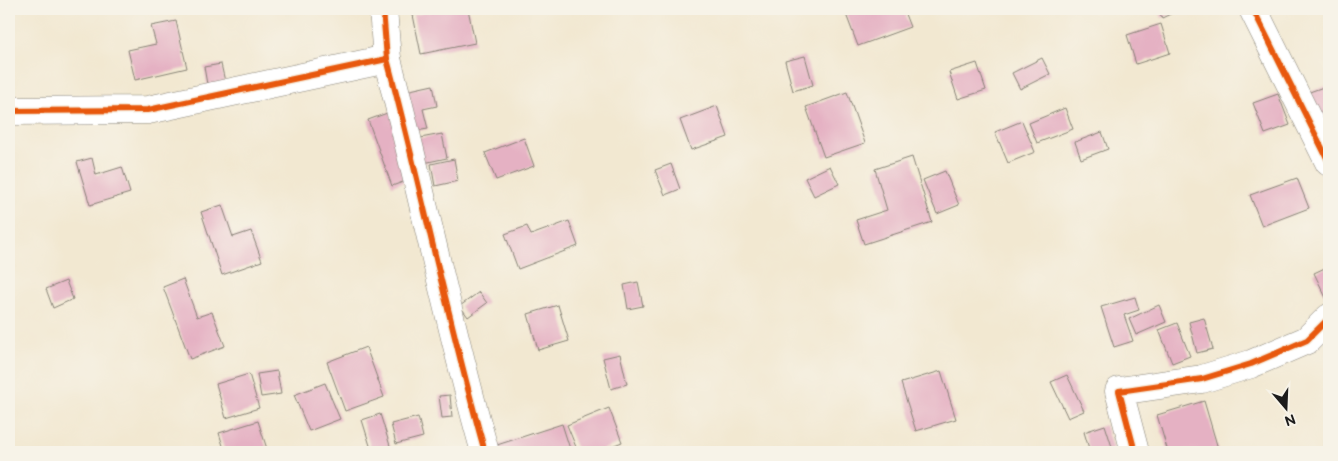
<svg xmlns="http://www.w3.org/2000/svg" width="1338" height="461" font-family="'Balsamiq Sans',sans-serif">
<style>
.building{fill:#e5b1c3}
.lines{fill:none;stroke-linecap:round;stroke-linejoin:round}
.street-casing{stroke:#878276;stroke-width:29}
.street{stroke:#fff;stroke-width:28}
.cycleway-casing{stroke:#f7f3e8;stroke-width:9}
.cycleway{stroke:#e8590c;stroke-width:6}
</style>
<rect width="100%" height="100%" fill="#f7f3e8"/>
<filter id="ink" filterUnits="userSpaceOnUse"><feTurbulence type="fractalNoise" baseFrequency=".02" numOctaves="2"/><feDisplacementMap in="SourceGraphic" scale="10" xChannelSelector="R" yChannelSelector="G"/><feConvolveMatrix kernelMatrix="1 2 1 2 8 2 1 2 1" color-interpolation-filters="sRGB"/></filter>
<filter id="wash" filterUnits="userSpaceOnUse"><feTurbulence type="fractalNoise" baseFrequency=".0096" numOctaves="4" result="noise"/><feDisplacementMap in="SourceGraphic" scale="20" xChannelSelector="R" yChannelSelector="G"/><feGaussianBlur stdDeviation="1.12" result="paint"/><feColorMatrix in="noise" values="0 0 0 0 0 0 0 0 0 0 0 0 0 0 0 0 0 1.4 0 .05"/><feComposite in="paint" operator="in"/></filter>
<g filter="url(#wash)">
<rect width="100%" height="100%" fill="#f2e8d1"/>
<g id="blocks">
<!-- building -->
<g class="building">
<polygon points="443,9 468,9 475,43 421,54 413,15"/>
<polygon points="844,9 903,9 910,27 858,46"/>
<polygon points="1158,9 1181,9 1162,18"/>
<polygon points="176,21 187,68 135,80 128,50 156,44 151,26"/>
<polygon points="1161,24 1170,53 1136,64 1127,35"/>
<polygon points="805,56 813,85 793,91 785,61"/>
<polygon points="1042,58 1050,74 1020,89 1012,73"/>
<polygon points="977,63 986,90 958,99 949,72"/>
<polygon points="221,64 226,86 208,90 204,67"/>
<polygon points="9,76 22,113 9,117"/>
<polygon points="433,85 437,106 423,109 428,129 410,132 401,92"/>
<polygon points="1329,85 1329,117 1315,123 1304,94"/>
<polygon points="847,92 865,143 824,157 806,107"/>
<polygon points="1278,94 1290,125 1265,134 1253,103"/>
<polygon points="717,106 728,137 691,150 680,120"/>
<polygon points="1065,108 1073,129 1037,143 1029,123"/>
<polygon points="390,112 414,178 392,186 368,120"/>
<polygon points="1022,121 1035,152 1008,163 995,132"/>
<polygon points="1102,132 1108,149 1081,159 1075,142"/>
<polygon points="442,134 447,158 419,164 415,139"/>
<polygon points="524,138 534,166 496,180 485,153"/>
<polygon points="912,157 932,222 864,244 856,220 887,210 875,169"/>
<polygon points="92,158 96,175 122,167 130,193 90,205 77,162"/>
<polygon points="454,159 458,181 435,186 431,164"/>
<polygon points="671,164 680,189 665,195 655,170"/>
<polygon points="830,166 839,184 814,196 805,178"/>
<polygon points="945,171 959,205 937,214 923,180"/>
<polygon points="1297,178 1309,208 1262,226 1250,195"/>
<polygon points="222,205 233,237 251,231 262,261 222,275 201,212"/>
<polygon points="569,221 578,246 518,269 505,234 527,226 531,235"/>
<polygon points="1329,266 1329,304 1314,273"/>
<polygon points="183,279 197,317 212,312 225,346 190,359 163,287"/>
<polygon points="66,281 73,299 53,308 46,289"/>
<polygon points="638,282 643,306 628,309 624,285"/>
<polygon points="479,292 487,303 468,317 460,306"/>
<polygon points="1135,297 1139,310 1124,315 1133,341 1114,347 1101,307"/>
<polygon points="558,305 569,341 538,350 528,314"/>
<polygon points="1159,305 1166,322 1136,335 1129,319"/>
<polygon points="1204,318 1213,349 1197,353 1189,322"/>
<polygon points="1177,323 1190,356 1172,363 1159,330"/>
<polygon points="366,347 384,397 345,411 327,362"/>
<polygon points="620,354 627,384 611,389 603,358"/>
<polygon points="277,371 281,394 261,397 257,374"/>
<polygon points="941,371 956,419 916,431 901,383"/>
<polygon points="249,374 259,408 226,418 216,384"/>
<polygon points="1067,375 1084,411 1068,418 1051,382"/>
<polygon points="325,383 340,419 309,431 294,395"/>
<polygon points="450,395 452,417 442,418 439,396"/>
<polygon points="1204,401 1219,452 1168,452 1157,415"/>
<polygon points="609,408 622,442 597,452 578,452 567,425"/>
<polygon points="380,414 392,452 372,452 362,420"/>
<polygon points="418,417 423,437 396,444 391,424"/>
<polygon points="258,421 268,452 225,452 219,433"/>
<polygon points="562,424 571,452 500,452 497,445"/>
<polygon points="1105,425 1113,450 1090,452 1084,432"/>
</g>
</g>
</g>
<g filter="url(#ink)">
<use href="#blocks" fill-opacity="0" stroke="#878276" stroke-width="1"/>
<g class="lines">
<!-- street casing -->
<g class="street-casing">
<g id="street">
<polyline points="1253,9 1329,162"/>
<path d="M387,59C422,190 448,322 485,452"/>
<polyline points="9,111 148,110 387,59 383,9"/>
<polyline points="1135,452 1119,391 1202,379 1251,364 1307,340 1329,318"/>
</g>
</g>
<!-- street -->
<use href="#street" class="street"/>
<!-- cycleway casing -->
<g class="cycleway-casing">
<g id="cycleway">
<polyline points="1253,9 1329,162"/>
<path d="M387,59C422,190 448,322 485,452"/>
<polyline points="9,111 148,110 387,59 383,9"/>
<polyline points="1135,452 1119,391 1202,379 1251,364 1307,340 1329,318"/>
</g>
</g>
<!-- cycleway -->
<use href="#cycleway" class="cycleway"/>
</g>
</g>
<!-- margin -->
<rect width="1338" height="461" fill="none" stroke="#f7f3e8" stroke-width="30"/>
<!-- north arrow -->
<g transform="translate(1286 408) rotate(161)" stroke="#f7f3e8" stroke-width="4" paint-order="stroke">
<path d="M0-4L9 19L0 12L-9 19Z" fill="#1c1c1c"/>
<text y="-8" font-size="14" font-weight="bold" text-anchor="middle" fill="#1c1c1c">N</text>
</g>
</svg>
